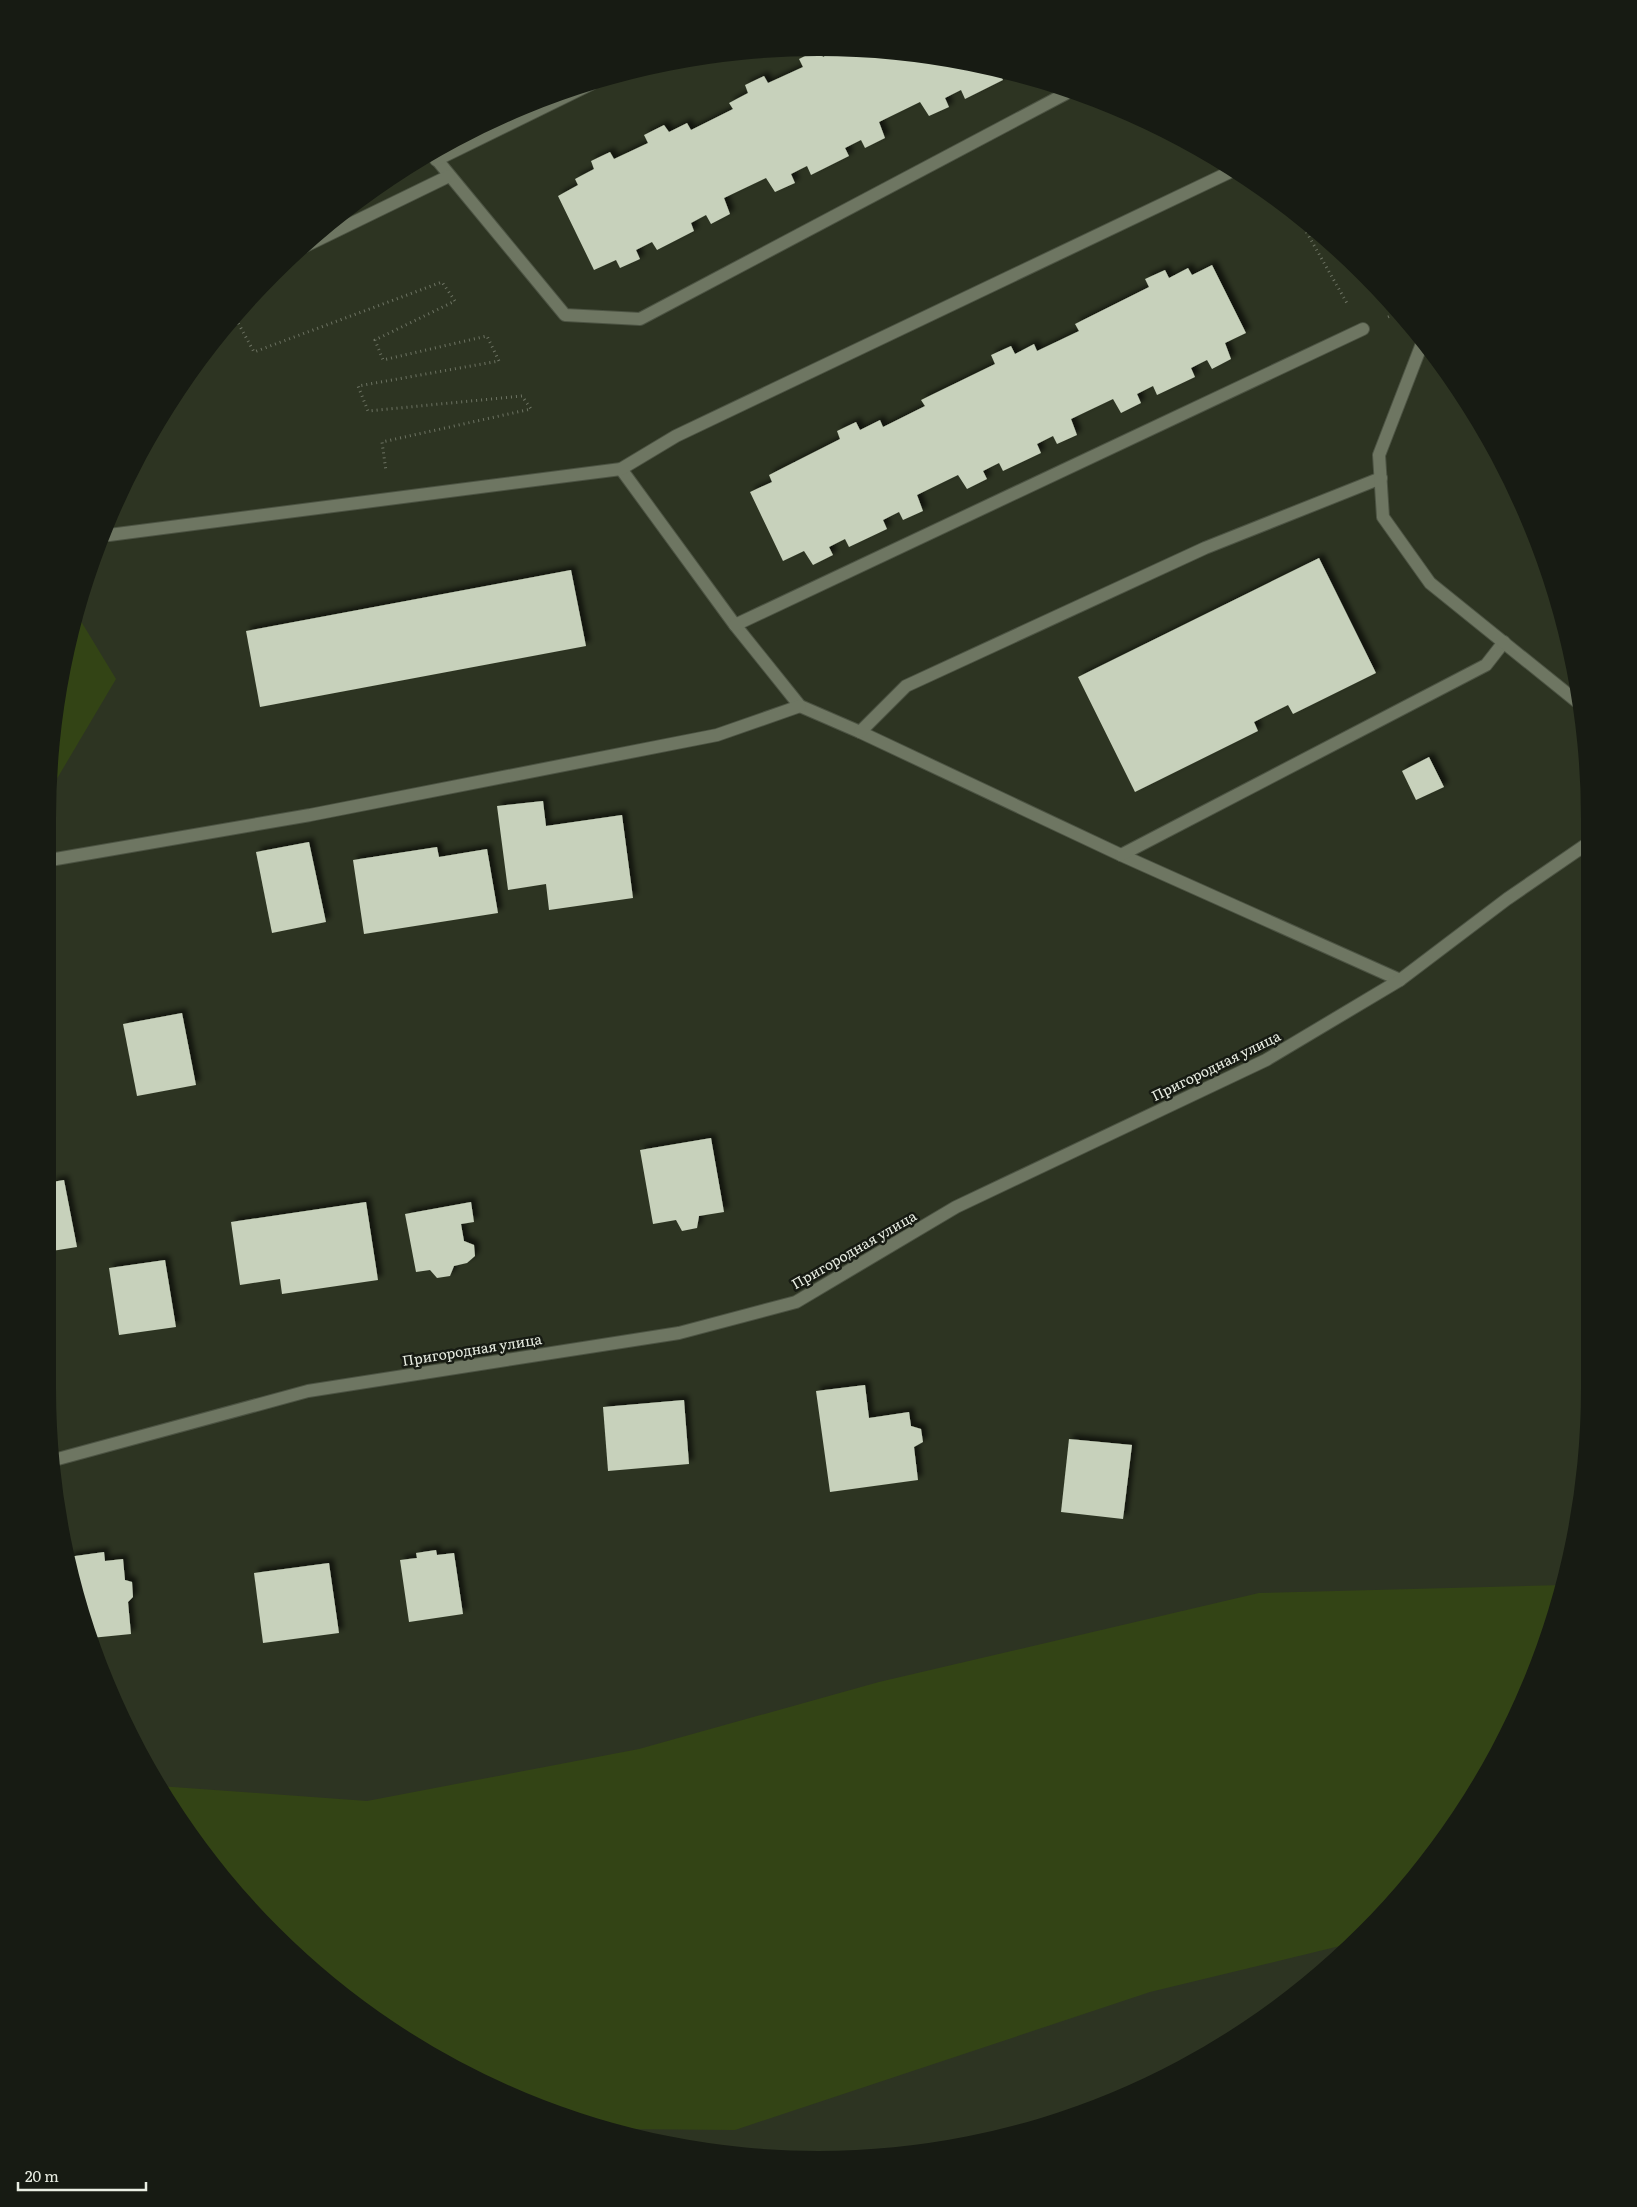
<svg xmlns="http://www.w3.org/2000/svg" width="1637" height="2207" font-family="Literata,serif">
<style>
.green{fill:#334415}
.building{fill:#c7d1bb;filter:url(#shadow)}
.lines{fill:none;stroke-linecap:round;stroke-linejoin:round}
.lane-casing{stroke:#4c5343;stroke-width:14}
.street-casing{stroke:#4c5343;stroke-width:14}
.path{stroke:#6d7363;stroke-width:3;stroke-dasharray:1 4;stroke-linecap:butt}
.lane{stroke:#6e7662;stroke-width:12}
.street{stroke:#6e7662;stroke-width:12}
.labels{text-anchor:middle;stroke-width:5;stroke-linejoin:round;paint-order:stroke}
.street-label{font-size:14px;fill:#e9eee3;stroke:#171b13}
</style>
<defs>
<filter id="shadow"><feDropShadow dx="4.5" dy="-4.5" stdDeviation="2.5" flood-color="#0009"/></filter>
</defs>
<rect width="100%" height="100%" fill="#2d3422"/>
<!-- green -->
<g class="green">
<polygon points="76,613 116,679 55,782 49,783 49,768"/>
<polygon points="1564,1585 1531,1683 1486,1774 1398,1897 1348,1944 1150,1992 735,2130 610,2129 570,2118 477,2080 349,2000 274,1934 207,1858 159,1786 367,1801 639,1749 879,1682 1259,1593"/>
</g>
<!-- building -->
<g class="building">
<polygon points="815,51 820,51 823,57 834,51 844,52 845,54 850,52 919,54 1000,73 1003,80 965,99 961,90 945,98 949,107 929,116 920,102 879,122 885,138 865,148 861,140 845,148 849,156 811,175 807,166 791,174 795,183 775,192 766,178 724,198 730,214 711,224 706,215 691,223 694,231 657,250 652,242 636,250 640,259 620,268 616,260 594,270 558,196 578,185 575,179 594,169 591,161 610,152 614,159 648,143 644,135 664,125 669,132 687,123 691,130 733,109 729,103 748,93 745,85 764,76 768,83 803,67 799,59"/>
<polygon points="1212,265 1246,333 1225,343 1231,359 1212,369 1207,360 1191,368 1195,377 1157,395 1153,386 1137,394 1141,403 1121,413 1113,399 1071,419 1077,435 1057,444 1053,436 1037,444 1041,453 1003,471 999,463 983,471 987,479 967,489 958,475 917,495 923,511 903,520 899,512 883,520 887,529 849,547 845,539 829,547 833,555 813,565 804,551 783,561 750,492 772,482 769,475 840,439 837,431 856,422 860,430 880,420 883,427 925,406 921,400 995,364 991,355 1011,346 1015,354 1034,344 1037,351 1079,331 1075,324 1149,287 1145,279 1165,270 1169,278 1188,268 1192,275"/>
<polygon points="1319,558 1376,673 1293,714 1288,705 1254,722 1258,731 1135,792 1078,677"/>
<polygon points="571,570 586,646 260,707 246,631"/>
<polygon points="1429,757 1444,787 1416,800 1402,771"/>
<polygon points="543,801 546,826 622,815 633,898 549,910 546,884 508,890 497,806"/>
<polygon points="309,842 326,922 272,933 256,852"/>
<polygon points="437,847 439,857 487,849 498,913 364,934 353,860"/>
<polygon points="182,1013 196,1085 137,1096 123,1024"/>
<polygon points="711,1138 724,1212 699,1216 697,1228 682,1231 676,1220 653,1224 640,1150"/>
<polygon points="64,1180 77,1247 52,1251 52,1182"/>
<polygon points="366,1202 378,1280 282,1294 280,1279 240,1285 231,1222"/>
<polygon points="471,1202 474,1222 461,1224 464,1241 474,1245 475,1256 467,1263 454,1266 450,1276 437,1278 430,1270 416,1272 405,1214"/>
<polygon points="165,1260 176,1327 119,1335 109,1268"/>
<polygon points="865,1385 869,1418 909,1412 911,1426 921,1429 923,1442 914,1447 918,1480 830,1492 816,1391"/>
<polygon points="684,1400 689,1464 608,1471 603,1407"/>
<polygon points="1069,1439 1132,1445 1123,1519 1061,1512"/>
<polygon points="436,1550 437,1555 454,1553 463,1614 409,1622 400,1560 417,1558 416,1553"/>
<polygon points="104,1552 105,1561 123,1559 125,1580 132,1582 133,1597 128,1602 131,1634 91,1638 74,1588 68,1557"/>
<polygon points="329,1563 339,1633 263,1643 254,1573"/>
</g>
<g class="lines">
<!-- lane casing -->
<g class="lane-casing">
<g id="lane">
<polyline points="433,155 565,315 640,319 1065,94 1069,90"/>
<polyline points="436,160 591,84"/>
<polyline points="303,247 449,176"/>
<polyline points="621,469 735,625 800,706 860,732 1121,855 1400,980"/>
<polyline points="107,531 109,535 621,469 676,436 1232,171"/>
<polyline points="735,625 1363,329"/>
<polyline points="860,732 906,686 1205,548 1381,478"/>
<polyline points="1121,855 1486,665 1504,642"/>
<polyline points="50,860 310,815 717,735 800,706"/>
<polyline points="54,1460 308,1391 679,1333 796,1302 956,1207 1266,1060 1400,980 1507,899 1584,846"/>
</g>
</g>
<!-- street casing -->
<g class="street-casing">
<polyline id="street" points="1423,341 1379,455 1383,517 1430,583 1580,704"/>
</g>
<!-- path -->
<g class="path">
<polyline points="1299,219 1348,305"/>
<polyline points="1388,317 1397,313"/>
<polyline points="236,319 254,352 442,282 455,301 375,340 383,360 487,336 499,361 358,386 368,411 522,396 531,409 382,442 386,471"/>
</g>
<!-- lane -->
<use href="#lane" class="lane"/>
<!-- street -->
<use href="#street" class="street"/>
</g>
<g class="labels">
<!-- street labels -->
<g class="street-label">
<text transform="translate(1216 1066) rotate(-26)" y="5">Пригородная улица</text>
<text transform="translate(854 1250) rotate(-30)" y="5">Пригородная улица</text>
<text transform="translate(472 1350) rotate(-9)" y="5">Пригородная улица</text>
</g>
</g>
<!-- crop -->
<path d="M0 0H1637V2207H0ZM818 56H819A762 762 0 0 1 1581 818V1389A762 762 0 0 1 819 2151H818A762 762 0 0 1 56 1389V818A762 762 0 0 1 818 56Z" fill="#171b13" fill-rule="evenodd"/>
<!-- scale -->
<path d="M18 2182v8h128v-8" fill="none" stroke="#e9eee3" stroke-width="2.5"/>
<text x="25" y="2182" font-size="15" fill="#e9eee3" stroke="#171b13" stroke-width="4" paint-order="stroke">20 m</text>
</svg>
